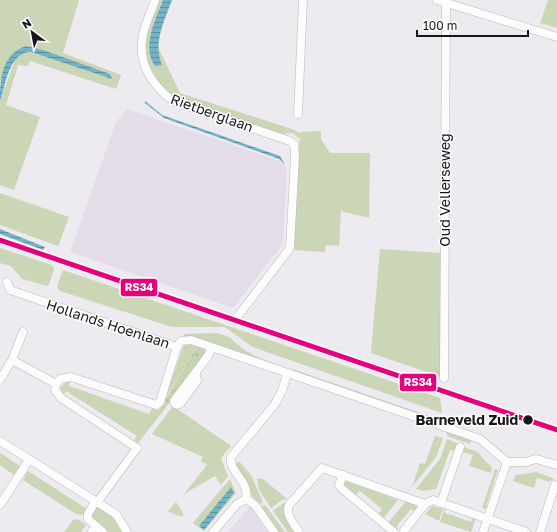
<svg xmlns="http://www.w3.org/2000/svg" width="557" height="532" font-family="'Golos Text',sans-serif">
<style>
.built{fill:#e4dde9}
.green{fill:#cad6b6}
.forest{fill:url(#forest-crowns)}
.water{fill:url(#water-rules)}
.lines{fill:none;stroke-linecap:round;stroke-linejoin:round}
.minor-casing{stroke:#b9b7bb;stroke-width:9}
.minor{stroke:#fcfcfd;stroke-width:8}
.rail-1-casing{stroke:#fff;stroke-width:8}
.rail-1{stroke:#e5007d;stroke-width:5}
.stop-dot{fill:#181619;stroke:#fff;stroke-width:1.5}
.labels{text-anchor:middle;stroke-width:3;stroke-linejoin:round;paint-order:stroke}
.street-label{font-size:14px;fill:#181619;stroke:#fff}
.stop-label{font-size:14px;font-weight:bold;fill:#181619;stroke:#fff;text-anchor:end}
.line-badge{stroke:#fff;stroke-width:1.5}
.badge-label{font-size:11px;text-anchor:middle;font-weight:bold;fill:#fff}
</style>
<defs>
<pattern id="forest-crowns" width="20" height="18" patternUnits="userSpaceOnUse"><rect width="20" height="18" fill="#c7d4b2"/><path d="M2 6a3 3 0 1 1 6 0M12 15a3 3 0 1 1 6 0" fill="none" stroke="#aab598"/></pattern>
<pattern id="water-rules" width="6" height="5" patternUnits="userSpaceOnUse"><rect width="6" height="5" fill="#72b4c5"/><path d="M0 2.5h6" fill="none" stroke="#5d919f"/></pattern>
</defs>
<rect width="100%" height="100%" fill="#edeaf0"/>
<!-- built -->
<g class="built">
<polygon points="127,109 283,162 284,164 287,171 283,244 233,308 70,252 116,122"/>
<polygon points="250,506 267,532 228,532"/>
</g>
<!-- green -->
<g class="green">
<polygon points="0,0 79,0 63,53 121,75 116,89 30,61 28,66 18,65 6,105 40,117 14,190 0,185 0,101 15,60 20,54 31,52 112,79 43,50 26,46 8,59 0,82"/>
<path d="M160,0H163C155,21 147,39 152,61L159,57L158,47L180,93L292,129L300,133L299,139L293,133L282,134L181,100C160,89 144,67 146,42C147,28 155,13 160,0Z"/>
<polygon points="548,0 557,0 557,28 540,23"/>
<polygon points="321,131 321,139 330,153 370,153 369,218 341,211 339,246 326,245 325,252 294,250 300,132"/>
<polygon points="0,193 69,217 58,246 0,225"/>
<polygon points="0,248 52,265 54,269 49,284 47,286 22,279 11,266 0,263"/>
<polygon points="380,249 441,253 441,377 371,353"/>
<polygon points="63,270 440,398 442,413 261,350 251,346 225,327 172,327 60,291 57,287"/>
<polygon points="217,333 229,337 243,349 257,357 286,368 286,370 188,336 183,336 184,334"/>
<polygon points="189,344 197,347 163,402 182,350 184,345"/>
<polygon points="292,369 441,420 443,423 291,371"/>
<polygon points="67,381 70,381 69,386 149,414 152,409 163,411 138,443 134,440 137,436 66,391 64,395 60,388"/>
<polygon points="173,406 231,446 221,458 228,476 221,485 215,476 184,494 207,465 201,461 203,457 152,434"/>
<polygon points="447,431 471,440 470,444 447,436"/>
<polygon points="435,436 443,438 436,457 412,487 420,463 425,464"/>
<polygon points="447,439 459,444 456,451 450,450 436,489 423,491 416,489 440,459"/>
<polygon points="464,447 478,452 484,460 492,467 491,473 469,466 473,455 463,452"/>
<polygon points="0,453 20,466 14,475 0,465"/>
<polygon points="239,461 251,475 263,502 259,505 252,496 249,485 235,465"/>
<polygon points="495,469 498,470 486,506 488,507 487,509 482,508"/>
<polygon points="28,471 87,509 82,515 76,514 23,480"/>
<polygon points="536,472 555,479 549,482 537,478 534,488 513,481 516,475"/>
<polygon points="257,478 263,479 287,499 282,500 271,508 259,490"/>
<polygon points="230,479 236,493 204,531 193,523"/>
<polygon points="347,481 398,500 383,519 378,515 382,509 360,491 355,496 343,485"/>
<polygon points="176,502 183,513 183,516 179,516 168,511"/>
<polygon points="285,502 287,504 296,532 288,532 273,511"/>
<polygon points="405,502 416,504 417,508 416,512 411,509 396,527 398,528 396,530 388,523"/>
<polygon points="265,505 285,532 278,532 261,507"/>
<polygon points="97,506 115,516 125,532 105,532 92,520 91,515"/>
<polygon points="432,506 443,509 439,521 425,514"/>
<polygon points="445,507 445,513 471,522 473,517 476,518 471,532 440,522"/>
<polygon points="78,519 86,525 81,532 64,532 73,520"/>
</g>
<!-- forest -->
<polygon class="forest" points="197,347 206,349 205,356 163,411 159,410"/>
<!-- water -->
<g class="water">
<path d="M163,0H172C164,22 153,42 162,65L155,66C141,47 156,19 163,0Z"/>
<path d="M26,46L43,50L110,74L112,79L31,52C9,52 6,84 0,101C0,78 2,54 26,46Z"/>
<polygon points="145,101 162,115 280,156 285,164 279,159 164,118 145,103"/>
<polygon points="0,229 45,247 43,250 0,234"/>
<polygon points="231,487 234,493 204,530 199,526"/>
</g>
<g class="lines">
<!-- minor casing -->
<g class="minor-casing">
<g id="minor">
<path d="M155,0C151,13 143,27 142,41C139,66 154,87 173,101L290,141L294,144L295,156L290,248L238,316"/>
<polyline points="437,0 557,37"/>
<polyline points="298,114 303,0"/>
<polyline points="7,282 10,290 177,347 181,341 191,340 480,439 507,462 526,462 536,459 557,465"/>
<polyline points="12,360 56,384 55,390 61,398 137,448 98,501"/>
<polyline points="196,373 197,381 181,403 177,405 175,404 174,401 208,356 211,348"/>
<polyline points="444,378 446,3"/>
<polyline points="0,380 12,360 23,332"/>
<polyline points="56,384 60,379 71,377 156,405 160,402 177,347"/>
<polyline points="0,441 116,514 127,532"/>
<polyline points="343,475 339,485 341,488 394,532"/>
<path d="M246,499C250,481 228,471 231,457L275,404L282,391L287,374"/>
<polyline points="246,499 255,505 274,532"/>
<polyline points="95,502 88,514 88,519 103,532"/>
<polyline points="441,503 460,447"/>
<polyline points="0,505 29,460"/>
<polyline points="92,532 92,531"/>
<polyline points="213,532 237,504 246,499"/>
<path d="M299,532C294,523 285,515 289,505L322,468L425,504"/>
<polyline points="403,532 425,504 433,500 526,532"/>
<polyline points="483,532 507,462"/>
<polyline points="540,532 555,485"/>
</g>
</g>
<!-- minor -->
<use href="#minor" class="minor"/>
<!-- rail-1 casing -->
<g class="rail-1-casing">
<polyline id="rail-1" points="0,240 557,430"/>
</g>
<!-- rail-1 -->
<use href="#rail-1" class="rail-1"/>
</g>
<!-- markers -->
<circle class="stop-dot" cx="528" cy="420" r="5.5"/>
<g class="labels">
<!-- street labels -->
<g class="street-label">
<text transform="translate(212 113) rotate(20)" y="5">Rietberglaan</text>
<text transform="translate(445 190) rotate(-90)" y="5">Oud Vellerseweg</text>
<text transform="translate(108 324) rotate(18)" y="5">Hollands Hoenlaan</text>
</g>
<!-- stop labels -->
<g class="stop-label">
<text x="518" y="425">Barneveld Zuid</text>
</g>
</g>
<g class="line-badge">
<rect x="120" y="278" width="38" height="19" rx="4" fill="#e5007d"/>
<rect x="399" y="373" width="38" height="19" rx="4" fill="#e5007d"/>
</g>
<g class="badge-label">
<text x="139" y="291">RS34</text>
<text x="418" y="386">RS34</text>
</g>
<!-- north arrow -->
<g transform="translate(32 32) rotate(328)" stroke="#ffffff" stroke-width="3" paint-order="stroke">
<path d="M0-3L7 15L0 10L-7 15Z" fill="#181619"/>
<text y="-6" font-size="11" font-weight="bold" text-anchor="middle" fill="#181619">N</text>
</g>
<!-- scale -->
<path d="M417 30v6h111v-6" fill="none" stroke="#181619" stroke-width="2"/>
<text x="423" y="30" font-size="12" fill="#181619" stroke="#ffffff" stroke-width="3" paint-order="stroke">100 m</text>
</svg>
